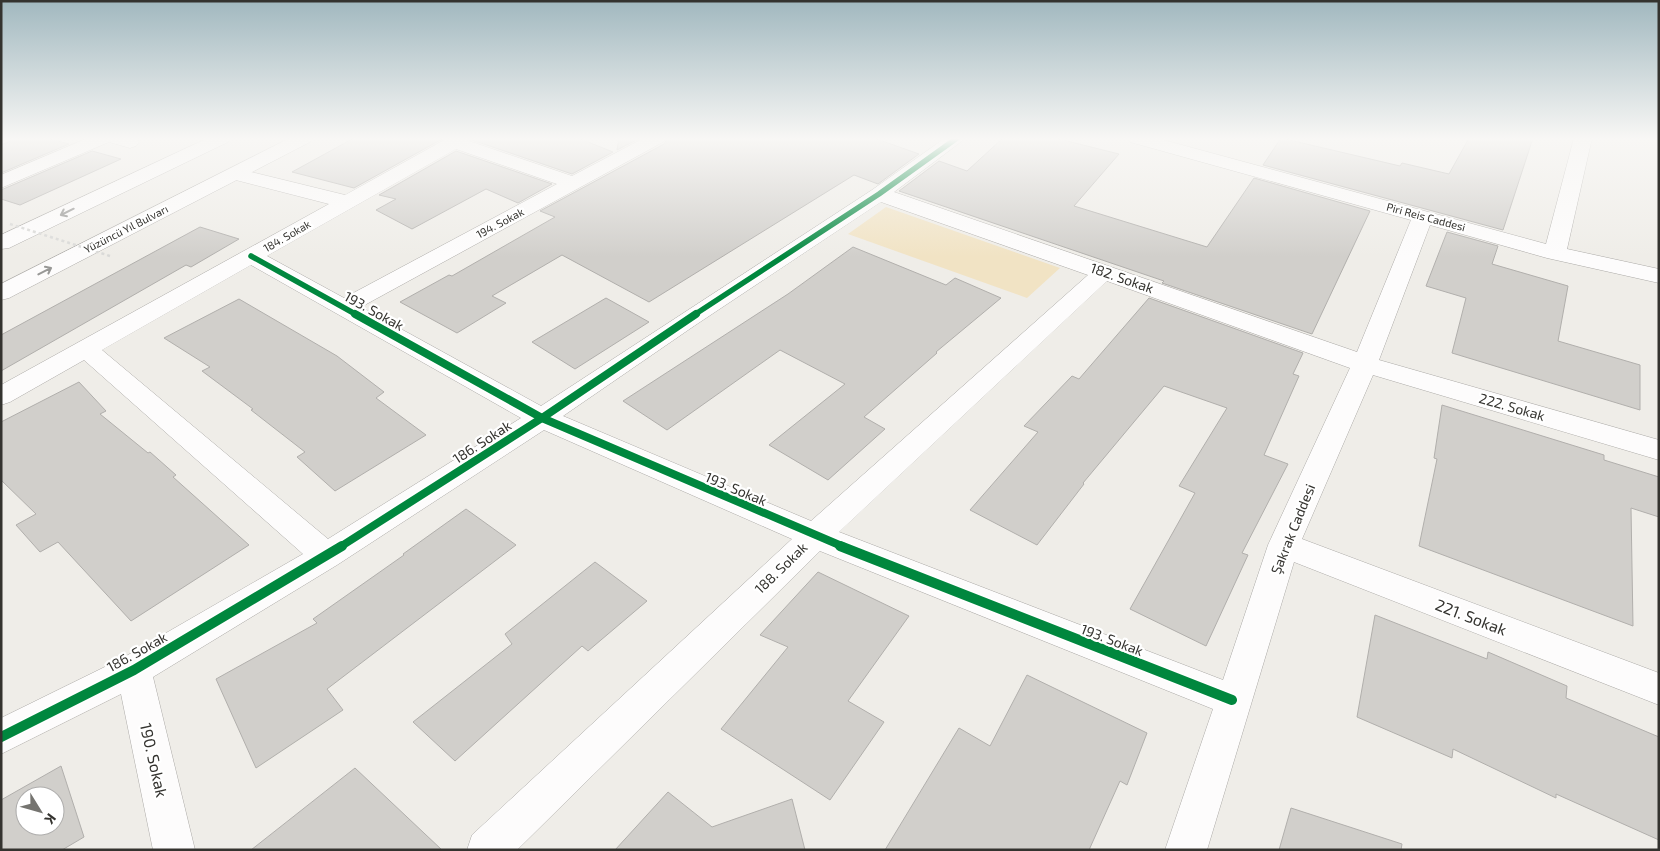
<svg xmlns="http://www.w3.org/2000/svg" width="1660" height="851" font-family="'Exo 2',sans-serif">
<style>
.green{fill:#f1e3c4}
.building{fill:#d1cfcb;stroke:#b1afac;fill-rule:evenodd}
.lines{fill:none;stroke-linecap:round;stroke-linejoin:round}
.minor-casing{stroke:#acaaa7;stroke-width:1}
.major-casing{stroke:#acaaa7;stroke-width:1}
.minor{fill:#fdfcfc;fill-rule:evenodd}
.major{fill:#fdfcfc;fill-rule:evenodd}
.path-bridge{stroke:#d9d9d7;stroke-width:2.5;stroke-dasharray:3 3;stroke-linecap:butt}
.cycleway-far2-casing{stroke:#fff;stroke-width:8}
.cycleway-far1-casing{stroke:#fff;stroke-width:11}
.cycleway-casing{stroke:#fff;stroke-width:13}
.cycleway-far2{stroke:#00873e;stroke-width:5.5}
.cycleway-far1{stroke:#00873e;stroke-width:8}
.cycleway{stroke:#00873e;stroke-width:10}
.oneway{stroke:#989896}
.labels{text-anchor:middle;stroke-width:4.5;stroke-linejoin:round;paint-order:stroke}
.far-street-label{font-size:11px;fill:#34332f;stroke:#fff}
.street-label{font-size:14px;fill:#34332f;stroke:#fff}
.near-street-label{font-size:16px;fill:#34332f;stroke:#fff}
</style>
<rect width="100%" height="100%" fill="#efede8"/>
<!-- green -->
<polygon class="green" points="886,207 1060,268 1027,298 848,234"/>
<!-- building -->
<g class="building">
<polygon points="18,138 47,138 69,144 1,173 1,145"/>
<polygon points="354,138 444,138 354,188 292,172"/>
<polygon points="473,138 578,138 613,152 572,174 472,140"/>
<polygon points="619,138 640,138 617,150"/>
<polygon points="668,138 874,138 919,154 878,184 854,175 649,302 562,255 492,296 506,303 457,333 400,302 449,275 452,276 555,217 540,211 664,144"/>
<polygon points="1003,138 1055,138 1119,154 1074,206 1207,247 1254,178 1370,211 1312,334 1162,283 1164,281 899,191 939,161 967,171"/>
<polygon points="1281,138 1400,166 1402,163 1449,174 1469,138 1533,138 1503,230 1263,165"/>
<polygon points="92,151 121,159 20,205 1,199 1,190"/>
<polygon points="456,151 552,184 518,203 486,189 412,229 376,210 396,199 379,195"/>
<polygon points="200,227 239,239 191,267 186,265 1,371 1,335"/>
<polygon points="1447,232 1498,246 1492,264 1568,286 1558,341 1640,365 1640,410 1452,353 1466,298 1426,286"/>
<polygon points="853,247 946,285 955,278 1001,298 936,352 937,353 864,417 885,429 828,480 769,445 845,384 780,350 667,430 623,401 788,294"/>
<polygon points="606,298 649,322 575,369 532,342"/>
<polygon points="1149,298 1303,353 1293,374 1299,376 1264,455 1288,464 1242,553 1248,555 1206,646 1130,609 1195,493 1179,486 1227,408 1164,386 1083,483 1084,484 1037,545 970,510 1038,432 1024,426 1072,376 1079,379"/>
<polygon points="239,299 337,356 384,392 376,398 426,435 335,491 297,457 305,452 251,410 253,409 202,371 210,367 164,338"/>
<polygon points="79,382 106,411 100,414 148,453 150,452 176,475 173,477 249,545 131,621 58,542 40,552 16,525 36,514 1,480 1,422"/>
<polygon points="1442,405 1604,455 1604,460 1659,477 1659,517 1631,508 1633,626 1419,546 1437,459 1434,458"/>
<polygon points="466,509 516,545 327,689 343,710 256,768 216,679 317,623 313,619 404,555 403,554"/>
<polygon points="595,562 647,601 588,651 582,646 455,761 413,722 512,644 505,634"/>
<polygon points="818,572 909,616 848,701 884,722 830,800 721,729 788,647 760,635"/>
<polygon points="1375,615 1487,659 1488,652 1567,686 1566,698 1659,737 1659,840 1556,794 1556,798 1453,749 1452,758 1357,717"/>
<polygon points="1027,675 1147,733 1127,785 1120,781 1089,850 885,850 959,728 990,746"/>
<path d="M61,766L84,837L62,850H1V800ZM25,796H55V826H25Z"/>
<polygon points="355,768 442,850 251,850"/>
<polygon points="668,792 712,827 792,799 805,850 615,850"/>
<polygon points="1291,808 1402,844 1401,850 1279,850"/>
</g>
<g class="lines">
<!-- minor casing -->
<g class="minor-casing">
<g id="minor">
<polygon points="88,138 136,138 139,142 136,146 130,148 109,142 1,188 1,175"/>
<path d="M448,138H471L469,141L572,176L644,138H666L663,142L361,307L541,406L872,190L945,138H966L894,192L1357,352L1411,220L1130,142L1127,138H1156L1546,244L1574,138H1592L1567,249L1659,269V283L1547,258L1430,225L1379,360L1659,440V460L1373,375L1302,539L1659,673V705L1294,562L1207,850H1165L1213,709L820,551L517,850H467L472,835L792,539L544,430L337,565L153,677L195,850H153L121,694L1,754V718L121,659L303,554L84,360L10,402L1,405V385L329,204L228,178L225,174L228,170L235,168L345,195ZM456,149L557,184L344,298L267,256ZM881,202L1088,275L811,521L563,416L694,326ZM251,265L521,418L328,539L102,350ZM1107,281L1350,368L1268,545L1223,680L839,532Z"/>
</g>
</g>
<!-- major casing -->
<g class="major-casing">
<g id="major">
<polygon points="208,138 231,138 228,142 9,248 1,249 1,235"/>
<polygon points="290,138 313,138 310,142 9,298 1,300 1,284"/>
</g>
</g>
<!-- minor -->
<use href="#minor" class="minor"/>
<!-- major -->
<use href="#major" class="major"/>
<!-- path-bridge -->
<polyline class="path-bridge" points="10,224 110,256"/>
<!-- cycleway-far2 casing -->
<g class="cycleway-far2-casing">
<g id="cycleway-far2">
<polyline points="251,256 357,315"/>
<polyline points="694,315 879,194 957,138"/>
</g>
</g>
<!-- cycleway-far1 casing -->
<g class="cycleway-far1-casing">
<g id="cycleway-far1">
<polyline points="355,314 542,418 844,547"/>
<polyline points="340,547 542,418 696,314"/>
</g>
</g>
<!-- cycleway casing -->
<g class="cycleway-casing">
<g id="cycleway">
<polyline points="840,546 1232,700"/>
<polyline points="1,737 134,670 342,546"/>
</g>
</g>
<!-- cycleway-far2 -->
<use href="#cycleway-far2" class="cycleway-far2"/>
<!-- cycleway-far1 -->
<use href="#cycleway-far1" class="cycleway-far1"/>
<!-- cycleway -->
<use href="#cycleway" class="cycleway"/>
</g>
<!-- one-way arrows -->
<defs><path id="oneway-shaft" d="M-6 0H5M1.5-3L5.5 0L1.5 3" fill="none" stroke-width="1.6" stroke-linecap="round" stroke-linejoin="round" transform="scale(1.25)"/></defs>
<g class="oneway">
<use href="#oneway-shaft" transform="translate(67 212) rotate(154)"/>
<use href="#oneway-shaft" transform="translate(45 271) rotate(-27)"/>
</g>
<!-- sky -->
<linearGradient id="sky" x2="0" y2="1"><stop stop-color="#a1b8bf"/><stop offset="0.54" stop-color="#f8f7f5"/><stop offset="1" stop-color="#f8f7f5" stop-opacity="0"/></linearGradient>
<rect width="1660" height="257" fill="url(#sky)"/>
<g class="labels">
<!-- far-street labels -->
<g class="far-street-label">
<text transform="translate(1426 217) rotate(15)" y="4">Piri Reis Caddesi</text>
<text transform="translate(500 223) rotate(-28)" y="4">194. Sokak</text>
<text transform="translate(126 229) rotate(-27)" y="4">Yüzüncü Yıl Bulvarı</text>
<text transform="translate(287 236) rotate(-30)" y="4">184. Sokak</text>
</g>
<!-- street labels -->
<g class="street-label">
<text transform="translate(1122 278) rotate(19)" y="5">182. Sokak</text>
<text transform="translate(374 311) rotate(29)" y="5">193. Sokak</text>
<text transform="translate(1512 407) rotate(16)" y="5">222. Sokak</text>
<text transform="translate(482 442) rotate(-33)" y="5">186. Sokak</text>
<text transform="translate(736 489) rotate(23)" y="5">193. Sokak</text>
<text transform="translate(1293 529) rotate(-68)" y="5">Şakrak Caddesi</text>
<text transform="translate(781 568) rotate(-44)" y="5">188. Sokak</text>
<text transform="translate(1112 640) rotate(21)" y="5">193. Sokak</text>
<text transform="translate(137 652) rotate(-29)" y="5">186. Sokak</text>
</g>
<!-- near-street labels -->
<g class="near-street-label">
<text transform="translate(1471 617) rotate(21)" y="6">221. Sokak</text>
<text transform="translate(154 760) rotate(77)" y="6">190. Sokak</text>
</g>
</g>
<!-- border -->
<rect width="1660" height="851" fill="none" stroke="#34332f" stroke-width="5"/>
<!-- north arrow -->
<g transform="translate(40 811) rotate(127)"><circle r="24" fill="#ffffff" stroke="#aeadac"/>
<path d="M0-4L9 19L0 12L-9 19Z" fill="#757470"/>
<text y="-8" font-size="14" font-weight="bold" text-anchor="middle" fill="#34332f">K</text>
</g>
</svg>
